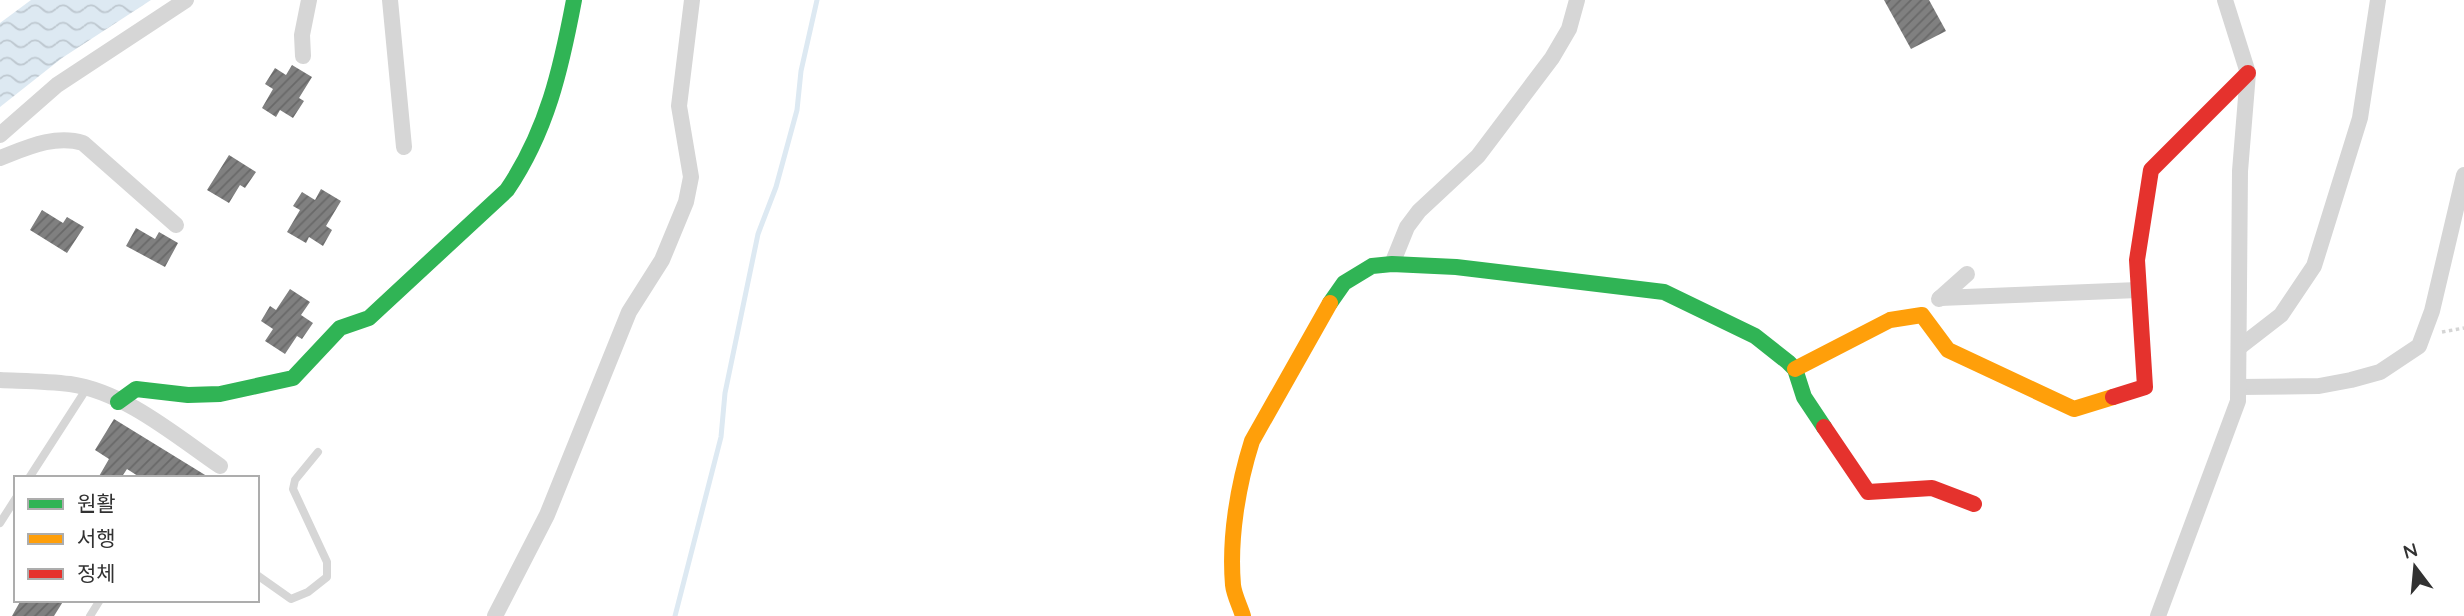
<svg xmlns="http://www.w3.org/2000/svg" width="2464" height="616" font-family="Quicksand,'Noto Sans KR',sans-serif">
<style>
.water{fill:url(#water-waves)}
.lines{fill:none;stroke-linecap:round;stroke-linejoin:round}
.stream{stroke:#dde9f2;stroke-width:5}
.building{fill:url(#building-hatch)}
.path{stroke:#d5d5d5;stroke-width:3.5;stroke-dasharray:3.5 3.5;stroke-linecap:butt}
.lane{stroke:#d6d6d6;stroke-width:8}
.street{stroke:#d6d6d6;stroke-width:16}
.fast{stroke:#30b455;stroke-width:16}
.slow{stroke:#ff9f0a;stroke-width:16}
.jam{stroke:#e5322d;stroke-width:16}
</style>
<defs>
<pattern id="water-waves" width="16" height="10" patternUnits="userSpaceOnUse" patternTransform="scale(1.75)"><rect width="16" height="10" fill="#dde9f2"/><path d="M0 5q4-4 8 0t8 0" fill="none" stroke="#bec8d0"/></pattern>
<pattern id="building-hatch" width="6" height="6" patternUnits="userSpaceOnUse" patternTransform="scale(1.75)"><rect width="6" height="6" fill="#808080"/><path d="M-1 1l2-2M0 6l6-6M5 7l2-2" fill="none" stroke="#696969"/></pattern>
</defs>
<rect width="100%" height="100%" fill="#fff"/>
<!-- water -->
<polygon class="water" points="31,0 151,0 62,58 0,107 0,23"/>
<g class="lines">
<!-- stream -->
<polyline class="stream" points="675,616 721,437 725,393 758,234 776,187 797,110 801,71 817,0"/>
</g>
<!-- building -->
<g class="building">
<polygon points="1884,0 1929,0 1946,31 1911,49"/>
<polygon points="292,65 312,77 299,98 304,101 293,118 280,110 276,117 262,108 273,89 265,84 275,68 286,75"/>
<polygon points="229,155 256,172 245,188 240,185 229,203 207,190"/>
<polygon points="321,189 341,201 326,226 332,230 323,246 309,237 306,243 287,232 300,210 293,206 302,192 315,200"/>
<polygon points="42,210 63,223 67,217 84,227 67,253 30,230"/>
<polygon points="136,228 155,239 159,232 178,243 165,267 126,246"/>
<polygon points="290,289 310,302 301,315 313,323 302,339 297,336 285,354 265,341 273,329 261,321 270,306 276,310"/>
<polygon points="114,419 210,478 141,478 127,469 121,478 98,478 109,459 95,450"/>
<polygon points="21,600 64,600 54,616 12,616"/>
</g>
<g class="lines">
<!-- path -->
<polyline class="path" points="2442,332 2464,328"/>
<!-- lane -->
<g class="lane">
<polyline points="29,478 87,388"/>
<polyline points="0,523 16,498"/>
<polyline points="257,575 291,599 308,592 327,577 327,562 293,489 295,480 318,452"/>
<polyline points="90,616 100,600"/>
</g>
<!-- street -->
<g class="street">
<polyline points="390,0 404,147"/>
<polyline points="303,56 302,35 309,0"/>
<polyline points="0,135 57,85 186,0"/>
<path d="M0,158C26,148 55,134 83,143L176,225"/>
<polyline points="1392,264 1407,227 1419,211 1478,156 1552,58 1569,29 1577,0"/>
<polyline points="1940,298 2138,290"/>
<polyline points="1939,299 1967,274"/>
<polyline points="2241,346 2281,315 2314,266 2360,118 2378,0"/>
<path d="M0,380C23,381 47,381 70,384C125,392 176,436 220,466"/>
<polyline points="2239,387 2319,386 2351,380 2380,372 2419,346 2432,311 2464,175"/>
<polyline points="495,616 547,515 629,312 662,260 686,202 691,177 679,106 692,0"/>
<polyline points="2158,616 2238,401 2240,171 2248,73 2225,0"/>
</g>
<!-- fast -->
<g class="fast">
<polyline points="1330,303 1344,283 1372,266 1392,264 1456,267 1664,292 1755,336 1788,362 1795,369 1804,397 1824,427"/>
<path d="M118,402L136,389L188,395L220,394L293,378L340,328L369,318L507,190C547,131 561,69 574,0"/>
</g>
<!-- slow -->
<g class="slow">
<polyline points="1795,369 1890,320 1922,315 1948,350 2074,409 2113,397"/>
<path d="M1243,616C1240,606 1234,595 1233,585C1229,538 1238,485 1252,441L1330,303"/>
</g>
<!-- jam -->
<g class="jam">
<polyline points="2113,397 2145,387 2137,260 2151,170 2248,73"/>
<polyline points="1824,427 1868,492 1932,488 1974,504"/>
</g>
</g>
<!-- legend -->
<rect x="14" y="476" width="245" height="126" fill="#ffffff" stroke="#adadad" stroke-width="2"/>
<rect x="28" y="499" width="35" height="10" fill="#30b455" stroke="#adadad" stroke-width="2"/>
<text x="77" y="511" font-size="21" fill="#323232">원활</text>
<rect x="28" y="534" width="35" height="10" fill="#ff9f0a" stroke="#adadad" stroke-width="2"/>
<text x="77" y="546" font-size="21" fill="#323232">서행</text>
<rect x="28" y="569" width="35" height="10" fill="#e5322d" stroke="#adadad" stroke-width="2"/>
<text x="77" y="581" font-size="21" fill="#323232">정체</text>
<!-- north arrow -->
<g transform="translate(2415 567) rotate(344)" stroke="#ffffff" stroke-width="5" paint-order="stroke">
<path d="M0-5L12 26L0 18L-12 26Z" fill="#323232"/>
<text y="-10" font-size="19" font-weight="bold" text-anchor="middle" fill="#323232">N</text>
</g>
</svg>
